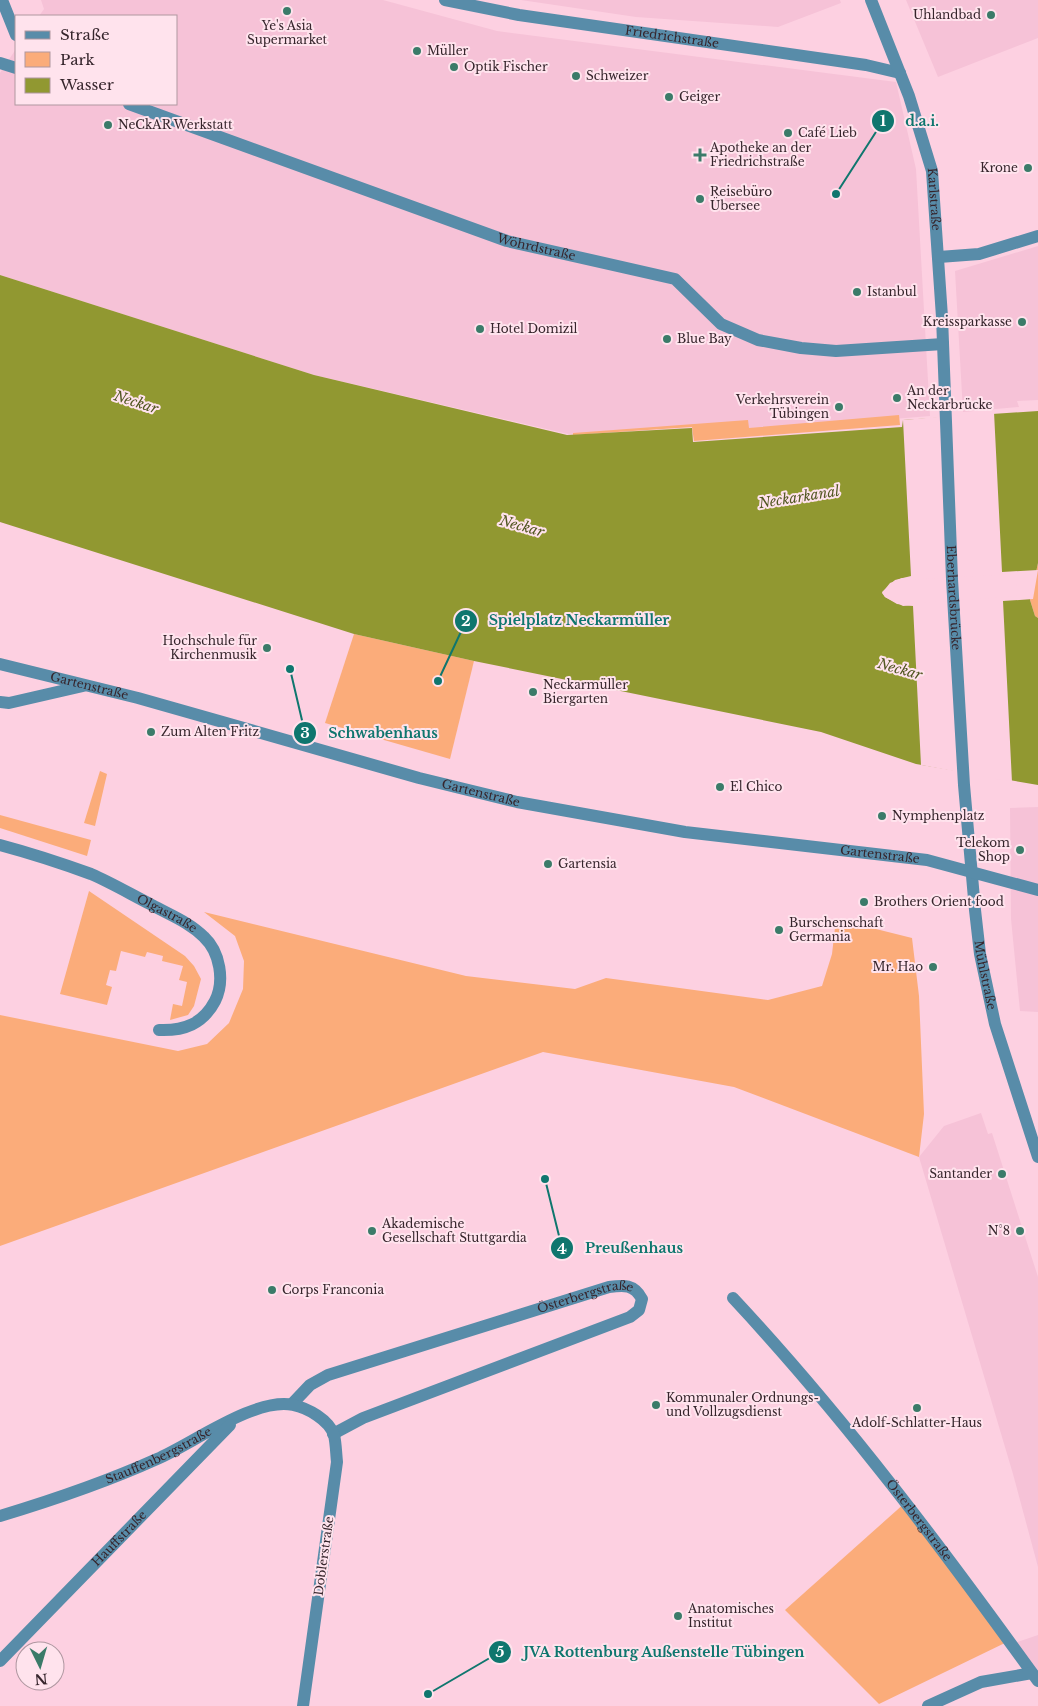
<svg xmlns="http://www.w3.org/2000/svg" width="1038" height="1706" font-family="'Libre Baskerville',serif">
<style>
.built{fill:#f6c2d7}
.green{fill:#fbac7a}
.water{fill:#919831;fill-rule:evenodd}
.pier{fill:#fdd0e1;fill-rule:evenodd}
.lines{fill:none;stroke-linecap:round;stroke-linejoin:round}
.minor{stroke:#588ca9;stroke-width:12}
.poi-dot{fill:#3b7b69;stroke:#ffe3ed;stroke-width:2}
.labels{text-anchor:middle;stroke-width:4;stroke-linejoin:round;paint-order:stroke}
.poi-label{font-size:12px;fill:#36252c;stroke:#ffe3ed;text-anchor:start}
.street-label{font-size:12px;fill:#36252c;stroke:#ffe3ed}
.water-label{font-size:14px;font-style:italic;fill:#525722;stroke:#ffe3ed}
.leader{fill:none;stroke:#0f766e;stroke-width:2}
.callout-dot{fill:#0f766e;stroke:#ffe3ed;stroke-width:2}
.mark-label{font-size:15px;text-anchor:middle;font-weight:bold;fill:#fff}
.callout-label{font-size:14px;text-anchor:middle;font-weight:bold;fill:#0f766e;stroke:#ffe3ed;stroke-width:4;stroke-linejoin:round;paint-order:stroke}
</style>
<rect width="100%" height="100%" fill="#fdd0e1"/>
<!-- built -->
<g class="built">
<polygon points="41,0 383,0 497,31 896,82 916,169 930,416 747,431 746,423 568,434 314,375 0,275 0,73 16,49 16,104 176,104 176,16 39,16 44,9"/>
<polygon points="521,0 840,0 841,3 778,27 636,17"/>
<polygon points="906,0 1038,0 1038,38 938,77"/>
<polygon points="1038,246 1038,400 1017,401 1019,407 963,412 955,271"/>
<polygon points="1038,807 1038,1012 1020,1011 1011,919 1010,808"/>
<polygon points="981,1113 988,1134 992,1133 1038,1277 1038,1567 1013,1474 919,1157 944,1126"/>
<polygon points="1038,1635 1038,1681 1012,1644"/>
</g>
<!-- green -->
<g class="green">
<polygon points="899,415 900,425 694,441 692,427 573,435 573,433 748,420 749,428"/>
<polygon points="1038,563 1038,618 1035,616 1030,600"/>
<polygon points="354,634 474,661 450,759 325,723"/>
<polygon points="100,771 107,774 95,826 84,823"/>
<polygon points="0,815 91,840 87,856 0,828"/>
<polygon points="89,891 185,956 194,966 201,979 194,1006 188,1015 170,1020 173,1004 182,1006 187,982 179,980 183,966 162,961 163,956 147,952 145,957 121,951 116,971 110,970 106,985 112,987 107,1005 60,994"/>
<polygon points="204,912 466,976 575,989 606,978 768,1000 822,986 832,954 836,919 912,938 919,996 924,1114 919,1157 734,1087 543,1052 0,1246 0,1015 178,1051 207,1044 229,1023 243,989 244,961 235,936"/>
<polygon points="906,1502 1009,1641 879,1704 785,1610"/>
</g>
<!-- water -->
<path class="water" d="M0,275L314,375L567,435L692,428L693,442L902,427L903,420L1038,411V563L1030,600L1035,616L1038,618V785L916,764L821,732L474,661L354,634L0,522ZM1019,572L1020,598L903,606L885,597L882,593L890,583L902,578Z"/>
<!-- pier -->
<path class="pier" d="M994,412L1002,572L1038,570L1033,599L1003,601L1012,782L921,765L913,606L897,604L885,597L882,592L895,580L911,576L903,420ZM1016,574L1017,596L904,604L891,599L885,593L891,585L902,580Z"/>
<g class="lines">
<!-- minor -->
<g class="minor">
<polyline points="2,0 16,35"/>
<path id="s1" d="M445,0L519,15L866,65L900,73"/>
<path id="s2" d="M871,0L909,96L932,171L942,317L952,579L964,785L975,910L980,954L995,1024L1038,1157"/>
<polyline points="0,63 16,68"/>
<path id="s3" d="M129,104L507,241L675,279L721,324L758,340L801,348L836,351L943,344"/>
<polyline points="939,257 979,254 1038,236"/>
<path id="s4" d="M0,664L138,698L419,778L517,802L685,832L927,860L1038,890"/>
<polyline points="0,702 9,703 83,686"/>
<path id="s5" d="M0,845C30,853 61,863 91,874C112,883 132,895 152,905C170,915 189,922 204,937C220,952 225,981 215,1001C203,1024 184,1031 159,1030"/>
<path id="s6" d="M733,1298C845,1418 942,1548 1038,1681"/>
<path id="s7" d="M292,1404L310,1385L328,1375L609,1287C624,1285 634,1284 642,1299L639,1310L630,1317L363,1418L333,1434"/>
<path id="s8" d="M0,1516C53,1500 106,1482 157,1459C192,1444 255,1397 293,1405C308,1408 329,1420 334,1435C336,1443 336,1453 337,1462L303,1706"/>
<path id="s9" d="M0,1661L230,1425"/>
<polyline points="928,1706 981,1682 1032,1673"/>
</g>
</g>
<!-- markers -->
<g class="poi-dot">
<circle cx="287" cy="11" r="5"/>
<circle cx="991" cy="15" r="5"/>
<circle cx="417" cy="51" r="5"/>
<circle cx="454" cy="67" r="5"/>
<circle cx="576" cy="76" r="5"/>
<circle cx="669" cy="97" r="5"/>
<circle cx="108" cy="125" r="5"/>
<circle cx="788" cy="133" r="5"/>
<path d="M697.5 147.5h5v5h5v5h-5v5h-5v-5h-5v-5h5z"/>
<circle cx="1028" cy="168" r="5"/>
<circle cx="700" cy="199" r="5"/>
<circle cx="857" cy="292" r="5"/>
<circle cx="1022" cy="322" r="5"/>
<circle cx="480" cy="329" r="5"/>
<circle cx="667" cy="339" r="5"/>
<circle cx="897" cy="398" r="5"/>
<circle cx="839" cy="407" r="5"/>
<circle cx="267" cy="648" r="5"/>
<circle cx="533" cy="692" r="5"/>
<circle cx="151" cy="732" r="5"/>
<circle cx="720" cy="787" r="5"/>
<circle cx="882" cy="816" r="5"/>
<circle cx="1020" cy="850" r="5"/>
<circle cx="548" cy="864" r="5"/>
<circle cx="864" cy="902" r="5"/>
<circle cx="779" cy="930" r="5"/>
<circle cx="933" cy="967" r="5"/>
<circle cx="1002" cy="1174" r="5"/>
<circle cx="372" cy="1231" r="5"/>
<circle cx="1020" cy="1231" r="5"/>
<circle cx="272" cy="1290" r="5"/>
<circle cx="656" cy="1405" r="5"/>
<circle cx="917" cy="1408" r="5"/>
<circle cx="678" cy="1616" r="5"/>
</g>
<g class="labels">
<!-- poi labels -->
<g class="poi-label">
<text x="981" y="19" text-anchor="end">Uhlandbad</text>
<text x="287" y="30" text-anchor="middle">Ye's Asia<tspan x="287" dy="14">Supermarket</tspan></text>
<text x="427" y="55">Müller</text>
<text x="464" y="71">Optik Fischer</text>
<text x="586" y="80">Schweizer</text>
<text x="679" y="101">Geiger</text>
<text x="118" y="129">NeCkAR Werkstatt</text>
<text x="798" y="137">Café Lieb</text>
<text x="710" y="152">Apotheke an der<tspan x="710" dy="14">Friedrichstraße</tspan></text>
<text x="1018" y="172" text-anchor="end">Krone</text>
<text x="710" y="196">Reisebüro<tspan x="710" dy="14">Übersee</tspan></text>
<text x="867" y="296">Istanbul</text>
<text x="1012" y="326" text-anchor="end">Kreissparkasse</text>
<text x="490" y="333">Hotel Domizil</text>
<text x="677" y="343">Blue Bay</text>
<text x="907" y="395">An der<tspan x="907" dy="14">Neckarbrücke</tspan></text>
<text x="829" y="404" text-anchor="end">Verkehrsverein<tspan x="829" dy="14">Tübingen</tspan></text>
<text x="257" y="645" text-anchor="end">Hochschule für<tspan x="257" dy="14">Kirchenmusik</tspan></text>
<text x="543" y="689">Neckarmüller<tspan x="543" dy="14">Biergarten</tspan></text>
<text x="161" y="736">Zum Alten Fritz</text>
<text x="730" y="791">El Chico</text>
<text x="892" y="820">Nymphenplatz</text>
<text x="1010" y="847" text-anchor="end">Telekom<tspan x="1010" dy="14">Shop</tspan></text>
<text x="558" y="868">Gartensia</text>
<text x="874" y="906">Brothers Orient food</text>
<text x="789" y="927">Burschenschaft<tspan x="789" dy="14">Germania</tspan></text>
<text x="923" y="971" text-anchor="end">Mr. Hao</text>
<text x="992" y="1178" text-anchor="end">Santander</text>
<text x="382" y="1228">Akademische<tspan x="382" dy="14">Gesellschaft Stuttgardia</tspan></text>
<text x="1010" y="1235" text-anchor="end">N°8</text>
<text x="282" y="1294">Corps Franconia</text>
<text x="666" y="1402">Kommunaler Ordnungs-<tspan x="666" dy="14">und Vollzugsdienst</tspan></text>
<text x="917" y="1427" text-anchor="middle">Adolf-Schlatter-Haus</text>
<text x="688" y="1613">Anatomisches<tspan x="688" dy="14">Institut</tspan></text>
</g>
<!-- street labels -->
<g class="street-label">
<text dy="4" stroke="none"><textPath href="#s1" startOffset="230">Friedrichstraße</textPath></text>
<text dy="4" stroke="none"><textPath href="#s2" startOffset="210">Karlstraße</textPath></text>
<text dy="4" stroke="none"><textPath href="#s3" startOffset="432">Wöhrdstraße</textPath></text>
<text dy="4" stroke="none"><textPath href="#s2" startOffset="609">Eberhardsbrücke</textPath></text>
<text dy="4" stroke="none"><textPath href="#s4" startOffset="92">Gartenstraße</textPath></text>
<text dy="4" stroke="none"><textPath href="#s4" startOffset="498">Gartenstraße</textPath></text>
<text dy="4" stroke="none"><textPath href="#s4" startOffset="902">Gartenstraße</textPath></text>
<text dy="4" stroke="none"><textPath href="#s5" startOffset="181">Olgastraße</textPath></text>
<text dy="4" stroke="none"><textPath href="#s2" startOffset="988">Mühlstraße</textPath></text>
<text dy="4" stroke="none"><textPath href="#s7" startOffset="316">Österbergstraße</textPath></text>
<text dy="4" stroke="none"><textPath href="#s8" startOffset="170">Stauffenbergstraße</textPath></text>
<text dy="4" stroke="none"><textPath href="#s6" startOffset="290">Österbergstraße</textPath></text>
<text dy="4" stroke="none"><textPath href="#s9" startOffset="171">Hauffstraße</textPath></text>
<text transform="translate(324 1556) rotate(-82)" y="4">Doblerstraße</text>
</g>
<!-- water labels -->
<g class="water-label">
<text transform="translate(136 402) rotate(18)" y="5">Neckar</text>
<text transform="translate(799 497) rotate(-9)" y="5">Neckarkanal</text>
<text transform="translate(522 526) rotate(16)" y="5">Neckar</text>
<text transform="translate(900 669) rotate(16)" y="5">Neckar</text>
</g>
</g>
<!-- callouts -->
<path class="leader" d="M836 194L883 121M438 681L466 621M290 669L305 733M545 1179L562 1248M428 1694L500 1652"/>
<g class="callout-dot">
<circle cx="836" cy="194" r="5"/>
<circle cx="438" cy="681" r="5"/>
<circle cx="290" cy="669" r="5"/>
<circle cx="545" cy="1179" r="5"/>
<circle cx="428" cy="1694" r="5"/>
<circle cx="883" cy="121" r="12"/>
<circle cx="466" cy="621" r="12"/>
<circle cx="305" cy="733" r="12"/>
<circle cx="562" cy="1248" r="12"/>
<circle cx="500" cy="1652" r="12"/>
</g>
<g class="mark-label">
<text x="883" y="126">1</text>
<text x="466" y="626">2</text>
<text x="305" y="738">3</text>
<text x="562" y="1254">4</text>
<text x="500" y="1657">5</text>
</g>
<g class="callout-label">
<text x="922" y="126">d.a.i.</text>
<text x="579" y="625">Spielplatz Neckarmüller</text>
<text x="383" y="738">Schwabenhaus</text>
<text x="634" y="1253">Preußenhaus</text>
<text x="664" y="1657">JVA Rottenburg Außenstelle Tübingen</text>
</g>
<!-- legend -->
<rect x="15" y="15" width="162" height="90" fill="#ffe3ed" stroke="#af97a0"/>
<rect x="25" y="31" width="25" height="8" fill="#588ca9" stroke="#af97a0"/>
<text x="60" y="40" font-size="15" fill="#36252c">Straße</text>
<rect x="25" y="52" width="25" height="15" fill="#fbac7a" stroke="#af97a0"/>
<text x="60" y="65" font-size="15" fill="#36252c">Park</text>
<rect x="25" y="78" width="25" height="15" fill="#919831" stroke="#af97a0"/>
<text x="60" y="90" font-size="15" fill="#36252c">Wasser</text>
<!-- north arrow -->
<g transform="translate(40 1666) rotate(175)"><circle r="24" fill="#ffe3ed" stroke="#af97a0"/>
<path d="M0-4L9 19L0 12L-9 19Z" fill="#3b7b69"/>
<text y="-8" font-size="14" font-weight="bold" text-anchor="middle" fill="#36252c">N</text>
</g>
</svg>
